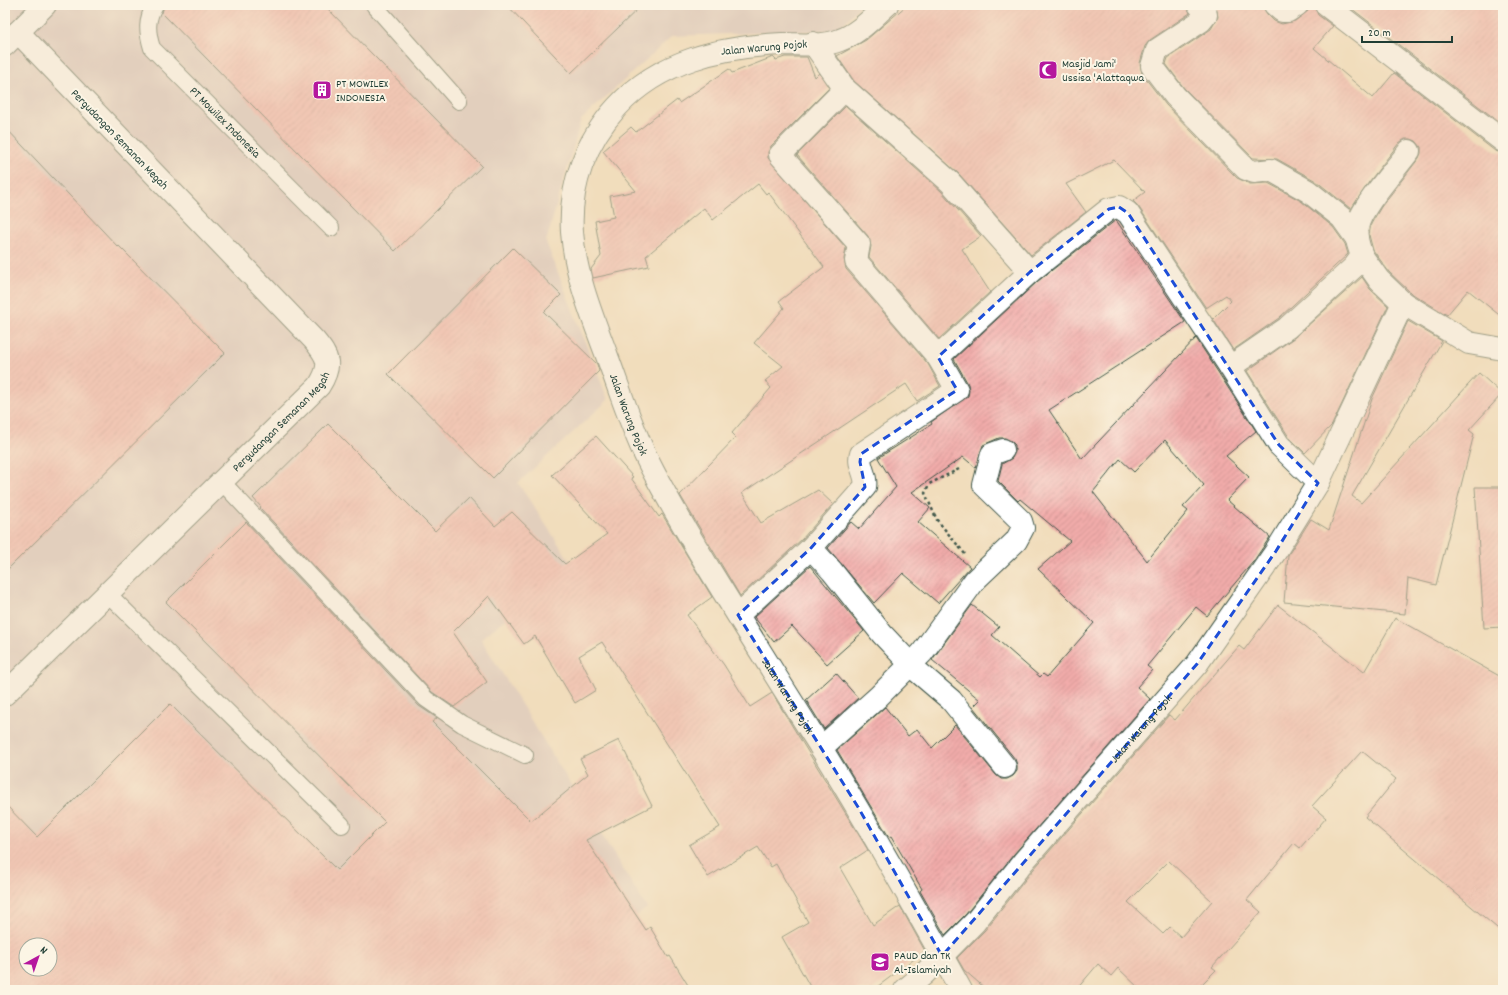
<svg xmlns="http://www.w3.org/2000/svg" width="1508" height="995" font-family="Dekko,sans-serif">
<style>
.industrial{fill:#d1bfbf;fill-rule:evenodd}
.building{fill:url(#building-hatch);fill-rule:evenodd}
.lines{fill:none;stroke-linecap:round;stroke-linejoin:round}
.lane-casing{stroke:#3e5548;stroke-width:18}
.street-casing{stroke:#3e5548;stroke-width:24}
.path{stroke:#3e5548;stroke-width:2.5;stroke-dasharray:3 3;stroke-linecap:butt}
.lane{stroke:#fff;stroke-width:16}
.street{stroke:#fff;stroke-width:22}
.marked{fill:none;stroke:#1d4ed8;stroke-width:3;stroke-dasharray:8 5;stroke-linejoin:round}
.labels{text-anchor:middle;stroke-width:4;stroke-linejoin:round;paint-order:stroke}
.street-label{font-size:12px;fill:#1f3d34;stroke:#fcf5e5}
.poi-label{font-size:12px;fill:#1f3d34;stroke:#fcf5e5;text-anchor:start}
</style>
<defs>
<pattern id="building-hatch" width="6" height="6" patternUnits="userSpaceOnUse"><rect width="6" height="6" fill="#f2acaa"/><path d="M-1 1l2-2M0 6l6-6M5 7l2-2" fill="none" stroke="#c38d8b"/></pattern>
</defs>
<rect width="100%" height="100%" fill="#fcf5e5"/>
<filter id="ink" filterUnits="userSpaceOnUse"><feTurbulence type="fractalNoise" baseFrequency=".025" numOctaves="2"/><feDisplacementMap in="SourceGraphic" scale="8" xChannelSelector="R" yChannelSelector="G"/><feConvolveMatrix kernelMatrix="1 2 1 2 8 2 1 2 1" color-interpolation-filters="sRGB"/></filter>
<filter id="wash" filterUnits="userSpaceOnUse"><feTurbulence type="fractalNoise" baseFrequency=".012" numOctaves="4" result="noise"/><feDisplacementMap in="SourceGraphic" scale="16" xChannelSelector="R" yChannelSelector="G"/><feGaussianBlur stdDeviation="0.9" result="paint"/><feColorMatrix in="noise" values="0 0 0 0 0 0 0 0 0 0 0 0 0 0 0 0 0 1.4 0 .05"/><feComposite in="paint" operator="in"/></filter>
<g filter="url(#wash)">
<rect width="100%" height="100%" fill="#f1ddbc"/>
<!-- industrial -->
<path class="industrial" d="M5,5H861L838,30L672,36L581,120L546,242L608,400L518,483L572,564L481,639L647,908L550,976L5,990ZM26,945H50V969H26Z"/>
<g id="blocks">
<!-- building -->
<g class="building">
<polygon points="164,5 324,5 482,166 395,251 162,13"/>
<polygon points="507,5 642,5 571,73"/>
<polygon points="907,5 1187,5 1190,13 1150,40 1145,46 1140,63 1142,74 1166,105 1237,178 1250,184 1268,183 1301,201 1333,227 1345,244 1348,254 1279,318 1233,350 1213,319 1231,301 1226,295 1206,308 1138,206 1133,201 1145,192 1114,160 1066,184 1086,212 1031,255 959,174 854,81 837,56 866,40"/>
<polygon points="1216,5 1263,5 1267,14 1274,21 1282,24 1295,21 1308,11 1309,5 1314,5 1318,15 1333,26 1314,48 1373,98 1394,73 1495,151 1503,153 1503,318 1468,290 1447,315 1411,293 1389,272 1373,250 1369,235 1371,224 1381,207 1419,158 1421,153 1421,147 1416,141 1411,139 1405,139 1399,143 1369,182 1351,209 1316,181 1277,159 1253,158 1184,88 1166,64 1168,58 1211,29 1218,17"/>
<polygon points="1347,5 1503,5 1503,125"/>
<polygon points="773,57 776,60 785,57 807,57 815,77 819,73 829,88 771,146 768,152 768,158 846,248 844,259 846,269 928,364 940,386 917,401 906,384 742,493 761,523 818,490 833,504 802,539 740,596 680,495 736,437 732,433 771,388 765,381 783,366 754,343 784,308 779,301 824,267 768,192 766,194 758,184 713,220 704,208 646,256 649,266 593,278 591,269 601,256 595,221 614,217 610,196 636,191 603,151 631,127 636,132 677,100 679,103 729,69 732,73"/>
<polygon points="846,106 941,191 981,236 962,249 990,292 939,339 869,257 871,246 868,236 797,155"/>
<polygon points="5,127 118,247 119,246 225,353 5,572"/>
<path d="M1116,220L1185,322L1049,410L1082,459L1196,338L1256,431L1226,456L1249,477L1227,500L1270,537L1253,562L1207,616L1196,607L1147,666L1152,670L1137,687L1150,699L1014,854L966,914L945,935L920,891L922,889L891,836L889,837L837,750L885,707L908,736L917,729L932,748L955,725L996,775L1001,779H1007L1013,776L1017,771V765L1015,759L973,707L980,700L932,660L972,605L999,627L992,635L1040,677L1043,674L1047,677L1094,623L1038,569L1070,541L1020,499L1018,501L998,481L1002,464L1012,458L1015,452V445L1011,441L1005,438H999L983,445L976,468L963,457L912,492L930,508L918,522L970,567L938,603L903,573L874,603L828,548L851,522L859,529L896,487L878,458L932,424L931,422L968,396L969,390L968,384L954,359L1038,281ZM1165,440L1204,485L1183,507L1188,511L1147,561L1093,492L1120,459L1134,472Z"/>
<polygon points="513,248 561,295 544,312 597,364 599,371 493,478 388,374"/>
<polygon points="1362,277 1370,289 1388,306 1332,425 1305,453 1289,437 1247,371 1295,337"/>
<polygon points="1408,321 1442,341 1352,496 1361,503 1479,373 1502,394 1469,430 1474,434 1436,585 1408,578 1405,614 1284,602 1288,555 1311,519 1329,530 1372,399"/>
<polygon points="328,424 435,531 469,498 495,526 512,512 565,564 607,534 552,475 596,436 633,477 631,478 659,517 662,514 712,597 687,615 724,665 750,707 772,693 868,850 840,868 873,925 900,906 925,951 873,990 812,990 782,937 808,922 776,864 771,867 758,847 708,877 689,845 720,827 602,642 579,656 596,690 575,703 535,636 524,644 489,596 453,632 487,682 454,707 432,692 260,508 261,507 253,498"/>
<polygon points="1475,487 1503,487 1503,627 1484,628"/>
<path d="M246,522L419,706L437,718L432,722L531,821L588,774L580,759L619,740L652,806L586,840L646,930L650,927L668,957L670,956L691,990H5V804L37,837L170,704L337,870L385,822L166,602ZM26,945H50V969H26Z"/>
<polygon points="810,566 864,631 827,664 792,626 774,642 754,617"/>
<path d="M1278,605L1364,672L1395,618L1503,678V933L1365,817L1396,779L1362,751L1312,806L1326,818L1300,848L1294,843L1247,900L1261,912L1212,967L1216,970L1196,990H1141L1118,968L1111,976L1098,964L1076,990H987L964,970L957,958L985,930L1033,870L1169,715L1175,720L1239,646L1244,650ZM1169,861L1212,901L1181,937L1170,927L1163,934L1128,902Z"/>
<polygon points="836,673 858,698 824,729 806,700"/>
</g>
</g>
</g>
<g filter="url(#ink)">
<use href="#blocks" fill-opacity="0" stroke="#3e5548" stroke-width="1"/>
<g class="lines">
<!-- lane casing -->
<g class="lane-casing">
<g id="lane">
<path id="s1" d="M155,5C146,19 147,32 152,48L331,228"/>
<polyline points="374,5 459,101"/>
<polyline points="221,481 426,699 462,724 525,755"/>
<polyline points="107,593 342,825"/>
</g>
</g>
<!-- street casing -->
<g class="street-casing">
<g id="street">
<path id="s2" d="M887,5C873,17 858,34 840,40C823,47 801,44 782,44C721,47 660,60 617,107C586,141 569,185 572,232C575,274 592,316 607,356C620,391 631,426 647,459C666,498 689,535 711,572C746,629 782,686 818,743C868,824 915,907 961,990"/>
<polyline points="1199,5 1205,11 1206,15 1201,21 1157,50 1152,66 1175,96 1246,169 1254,172 1271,170 1308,191 1342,218 1357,239"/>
<polyline points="1275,5 1282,11 1288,11 1297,5"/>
<polyline points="1326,5 1503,141"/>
<polyline points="813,43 845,89 950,182 1030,272"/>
<polyline points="5,45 45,5"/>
<polyline points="845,89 780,155 859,244 856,261 938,357"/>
<polyline points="1362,256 1379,280 1403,303"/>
<path d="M1230,367L1287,328L1354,267L1362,256C1359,247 1355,238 1357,228C1360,208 1395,170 1409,151"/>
<polyline points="811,548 832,571 882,634 917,671 951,700 1005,767"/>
<path d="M738,615L811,548L865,487C868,475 857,466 861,454L957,390L938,357L1030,272L1109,209L1119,207L1128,213L1230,367L1279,445L1318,483"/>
<path id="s3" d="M5,694L319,386C332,365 329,358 314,340L18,32"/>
<polyline points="821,748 878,697 922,653 975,580 1016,541 1023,528 1021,521 984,485 992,454 1003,450"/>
<path id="s4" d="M905,990L924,974L975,922L1023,862L1197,664L1276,551L1318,483L1403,303L1469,343L1503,349"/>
</g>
</g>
<!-- path -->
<polyline class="path" points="959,469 929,484 925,493 937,520 965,554"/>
<!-- lane -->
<use href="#lane" class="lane"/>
<!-- street -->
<use href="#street" class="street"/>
</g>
</g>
<!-- marked area -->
<path d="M0 0H1508V995H0ZM1119,207L1128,213L1279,445L1318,483L1276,551L1197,664L942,956L858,807L738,615L811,548L865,487L860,462L861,454L957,390L938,357L1030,272L1109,209Z" fill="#f1ddbc" fill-opacity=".55" fill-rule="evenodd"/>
<path class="marked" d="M1119,207L1128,213L1279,445L1318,483L1276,551L1197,664L942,956L858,807L738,615L811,548L865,487L860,462L861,454L957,390L938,357L1030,272L1109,209Z"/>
<!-- icons -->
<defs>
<g id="mosque-square" transform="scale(1)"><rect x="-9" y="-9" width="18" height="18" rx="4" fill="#b5179e" stroke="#fcf5e5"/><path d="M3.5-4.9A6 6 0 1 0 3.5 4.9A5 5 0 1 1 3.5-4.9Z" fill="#fff"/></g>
<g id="building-square" transform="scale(1)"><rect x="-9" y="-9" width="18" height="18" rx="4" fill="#b5179e" stroke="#fcf5e5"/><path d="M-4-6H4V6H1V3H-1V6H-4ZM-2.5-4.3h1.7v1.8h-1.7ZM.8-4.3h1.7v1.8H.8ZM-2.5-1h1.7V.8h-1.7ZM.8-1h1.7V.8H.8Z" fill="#fff"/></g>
<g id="school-square" transform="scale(1)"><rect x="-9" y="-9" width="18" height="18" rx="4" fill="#b5179e" stroke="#fcf5e5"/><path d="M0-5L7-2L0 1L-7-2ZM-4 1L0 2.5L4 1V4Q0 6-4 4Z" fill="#fff"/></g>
</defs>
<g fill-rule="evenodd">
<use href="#mosque-square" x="1048" y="70"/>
<use href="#building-square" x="322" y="90"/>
<use href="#school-square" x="880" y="962"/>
</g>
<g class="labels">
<!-- street labels -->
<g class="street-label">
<text transform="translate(764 47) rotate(-5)" y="4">Jalan Warung Pojok</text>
<text dy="4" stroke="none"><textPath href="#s1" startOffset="149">PT Mowilex Indonesia</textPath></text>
<text transform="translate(120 139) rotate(46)" y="4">Pergudangan Semanan Megah</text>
<text dy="4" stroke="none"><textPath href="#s2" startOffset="627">Jalan Warung Pojok</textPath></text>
<text dy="4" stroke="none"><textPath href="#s3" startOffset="388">Pergudangan Semanan Megah</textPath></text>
<text dy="4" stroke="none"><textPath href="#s2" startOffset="951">Jalan Warung Pojok</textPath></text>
<text dy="4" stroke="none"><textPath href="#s4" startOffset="353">Jalan Warung Pojok</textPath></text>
</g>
<!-- poi labels -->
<g class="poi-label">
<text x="1062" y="67">Masjid Jami'<tspan x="1062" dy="14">Ussisa 'Alattaqwa</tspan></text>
<text x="336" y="87">PT MOWILEX<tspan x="336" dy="14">INDONESIA</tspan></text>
<text x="894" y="959">PAUD dan TK<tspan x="894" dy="14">Al-Islamiyah</tspan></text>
</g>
</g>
<!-- margin -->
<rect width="1508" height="995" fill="none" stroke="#fcf5e5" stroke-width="20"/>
<!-- north arrow -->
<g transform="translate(38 957) rotate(40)"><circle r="19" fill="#fcf5e5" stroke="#a4ab9e"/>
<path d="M0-3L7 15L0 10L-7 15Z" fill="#b5179e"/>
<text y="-6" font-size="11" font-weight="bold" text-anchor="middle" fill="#1f3d34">N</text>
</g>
<!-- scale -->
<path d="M1362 36v6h90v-6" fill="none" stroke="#1f3d34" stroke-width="2"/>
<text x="1368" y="36" font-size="12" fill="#1f3d34" stroke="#fcf5e5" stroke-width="3" paint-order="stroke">20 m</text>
</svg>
